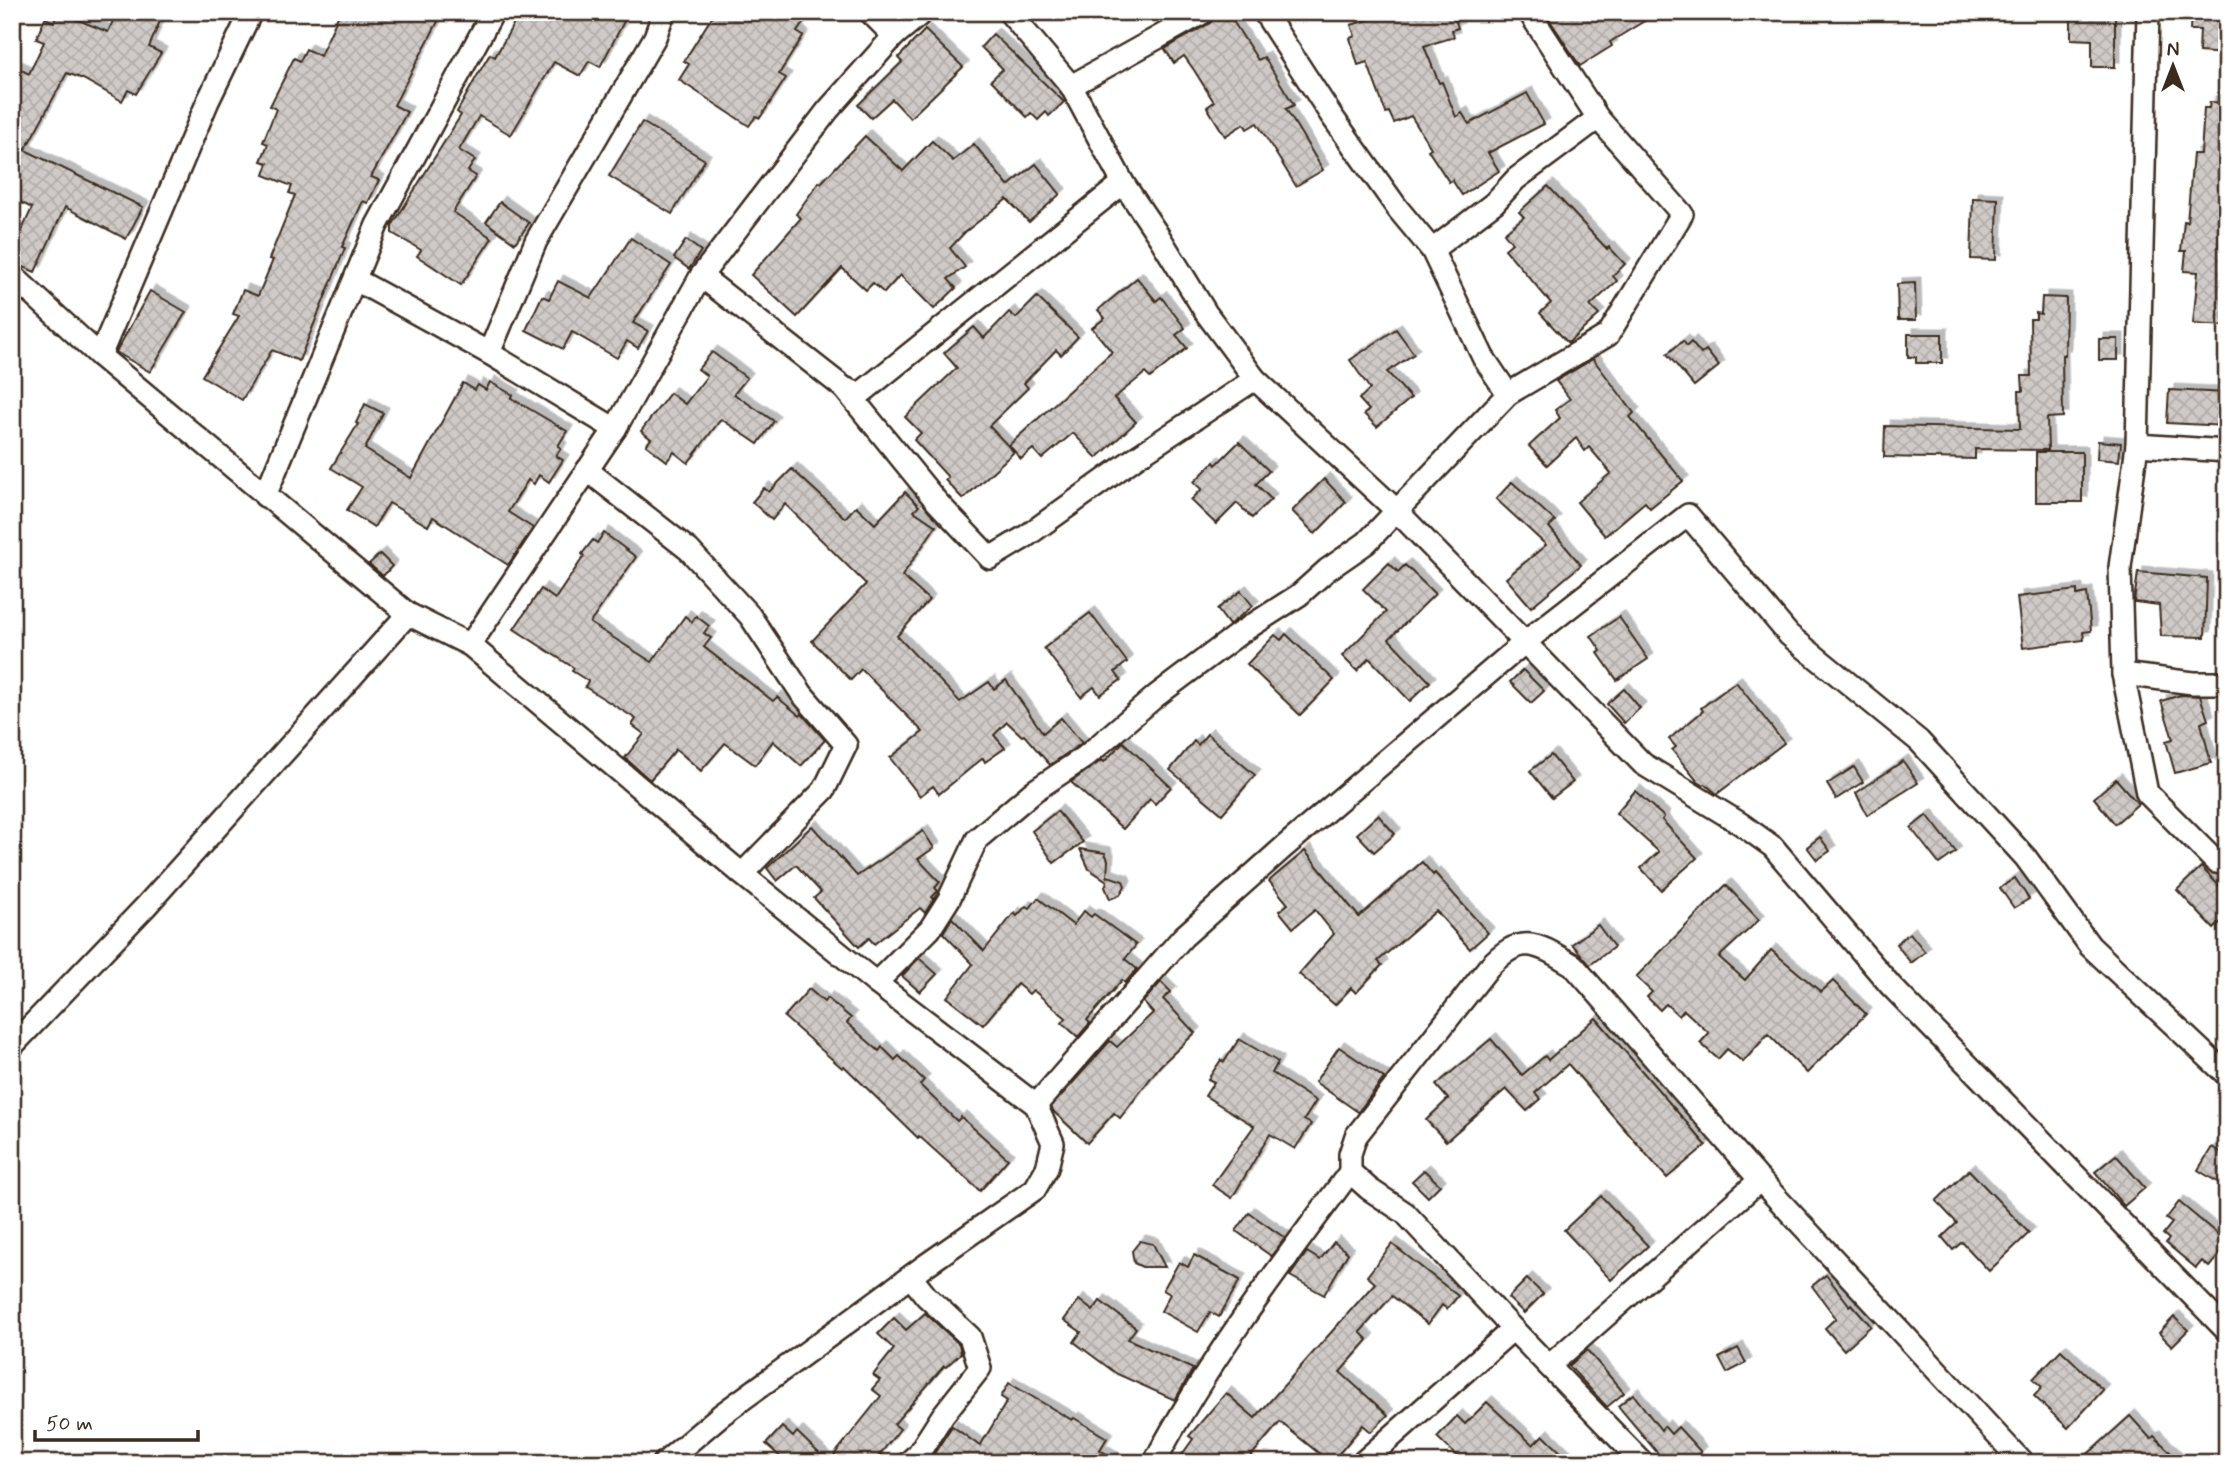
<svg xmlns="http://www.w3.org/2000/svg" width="2239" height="1475" font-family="Mynerve,sans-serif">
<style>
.building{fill:url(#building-cross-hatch);stroke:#3b2a1e;stroke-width:2;filter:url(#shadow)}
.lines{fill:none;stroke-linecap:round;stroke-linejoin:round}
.minor-casing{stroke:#3b2a1e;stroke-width:26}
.minor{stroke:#fff;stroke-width:21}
</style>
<defs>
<pattern id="building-cross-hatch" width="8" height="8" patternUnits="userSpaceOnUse" patternTransform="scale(1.75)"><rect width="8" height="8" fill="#cfcac7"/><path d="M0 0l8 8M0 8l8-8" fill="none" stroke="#b3aeaa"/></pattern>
<filter id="shadow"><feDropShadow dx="5.5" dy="-5.5" stdDeviation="0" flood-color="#0004"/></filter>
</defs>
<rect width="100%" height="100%" fill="#fff"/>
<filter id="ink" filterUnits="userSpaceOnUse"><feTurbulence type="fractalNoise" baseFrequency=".0143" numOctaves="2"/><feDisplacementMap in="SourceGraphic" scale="14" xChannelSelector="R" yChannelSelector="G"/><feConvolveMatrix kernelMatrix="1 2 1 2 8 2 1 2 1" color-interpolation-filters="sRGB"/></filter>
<g filter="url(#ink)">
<!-- building -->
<g class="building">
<polygon points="58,12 108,32 117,12 164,12 149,47 161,53 136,94 128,90 122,101 83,79 67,73 25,150 143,207 126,239 65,207 35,272 12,262 12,252 32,208 12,198 12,65 29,74 44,42 36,39 45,18 54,22"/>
<polygon points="340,12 443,12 394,105 407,112 371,177 379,180 368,203 363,201 342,247 345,248 299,361 272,350 242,400 202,376 239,316 233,314 243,290 258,296 273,260 269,259 295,195 289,193 292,186 264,175 268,163 261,161 268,144 263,142 276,109 270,106 294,58 300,61 306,49 320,56"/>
<polygon points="520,12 629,12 600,67 589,61 580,76 554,62 511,135 479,116 459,150 475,160 468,171 476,176 453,212 492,238 461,285 417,256 421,250 392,233 392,226 461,115 457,112 477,76 490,54 495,57"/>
<polygon points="715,12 789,12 804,22 797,32 803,36 779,74 786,78 760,118 756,116 749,126 679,80 689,64 684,61"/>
<polygon points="1217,12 1222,12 1227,20 1231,18 1258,60 1264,57 1294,105 1286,109 1323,170 1296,186 1257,123 1247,129 1244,124 1225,136 1207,107 1214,102 1194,70 1184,56 1174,63 1165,49 1210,23"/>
<polygon points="1395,12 1453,12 1458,28 1452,30 1454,37 1424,46 1439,83 1442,82 1456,117 1462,113 1469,124 1527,93 1544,124 1488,153 1499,171 1462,195 1452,180 1449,182 1428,150 1431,148 1411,116 1394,123 1389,112 1386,113 1367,62 1358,65 1350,38 1355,36 1351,25"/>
<polygon points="1560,12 1659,12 1610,42 1612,46 1580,66 1549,19"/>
<polygon points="2071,12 2115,12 2115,67 2092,67 2092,40 2071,39"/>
<polygon points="2191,12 2227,12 2227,54 2199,52 2200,30 2190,30"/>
<polygon points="925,30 963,67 910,118 892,99 871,118 858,105 902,62 898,58"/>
<polygon points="993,34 1064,102 1049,116 1046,112 1038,120 1031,113 1027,117 991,80 1003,69 981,47"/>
<polygon points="2210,102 2227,103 2227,326 2193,324 2198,272 2184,271 2186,251 2181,251 2184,221 2187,222 2193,154 2201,154 2204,108 2209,108"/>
<polygon points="642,122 705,160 672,214 609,176"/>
<polygon points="865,136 903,171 932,141 953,161 974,144 1008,186 1036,164 1060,194 1029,222 1007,199 965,232 950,248 965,267 948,279 956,288 934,309 900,275 884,293 873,283 866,290 842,268 797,317 751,275 801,218 796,214 819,182 821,183"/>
<polygon points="1548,186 1607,249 1609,247 1625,264 1613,276 1617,281 1590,306 1599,315 1568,343 1540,313 1551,303 1505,249 1512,243 1504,233 1524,217 1519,212"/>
<polygon points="1973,198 1998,199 1996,260 1971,259"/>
<polygon points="500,202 529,223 515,243 486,222"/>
<polygon points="631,238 671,265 633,323 648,331 638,348 627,341 617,358 572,332 563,349 526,330 542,296 549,299 558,281 591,298"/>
<polygon points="686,240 701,251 689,269 674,258"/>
<polygon points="1137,278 1156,301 1161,297 1185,328 1176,335 1187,348 1150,378 1145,373 1114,398 1136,422 1097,458 1073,433 1042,459 1033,449 1021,459 1009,445 1112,352 1092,328 1105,318 1098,310"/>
<polygon points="1915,283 1916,320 1898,320 1897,284"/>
<polygon points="150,291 186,312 150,372 116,352"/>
<polygon points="1037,297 1078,337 1061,355 1056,350 1024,383 1028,388 989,426 1014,452 963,499 945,480 948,477 914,440 921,433 905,417 957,368 944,353 974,327 984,338 1009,312 1016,318"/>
<polygon points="2042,297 2066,298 2065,355 2062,355 2063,417 2047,418 2048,450 1975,449 1975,459 1884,457 1885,426 2020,429 2019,391 2023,391 2022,376 2031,376 2030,319 2036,319 2036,313 2041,314"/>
<polygon points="1396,329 1414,354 1387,372 1411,398 1377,427 1364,414 1369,410 1359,399 1370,389 1350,360"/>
<polygon points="1908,334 1942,334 1942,363 1916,363 1916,357 1908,357"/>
<rect x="2099" y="339" width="19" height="21"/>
<polygon points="1683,341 1687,346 1691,342 1701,354 1706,350 1719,366 1694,386 1667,354"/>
<polygon points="712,352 747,378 734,394 774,421 758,444 721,419 688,463 674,452 667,461 646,445 651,439 641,431 670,393 685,404 707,376 698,369"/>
<polygon points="1593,359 1634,413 1630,417 1683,481 1650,508 1645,502 1605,536 1577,502 1611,473 1589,447 1585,451 1576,438 1547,465 1529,446 1560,418 1555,410 1570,399 1556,381"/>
<polygon points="490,382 513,395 511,398 567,431 558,446 561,448 556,456 563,460 549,482 539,475 534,484 528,480 508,512 533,528 508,565 433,517 428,526 389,503 374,527 347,510 362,487 331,468 358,424 356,423 365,404 383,413 365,449 411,478 463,383 475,390 478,385 486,390"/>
<polygon points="2169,390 2227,393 2227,426 2167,423"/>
<polygon points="2098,441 2121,443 2119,461 2097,459"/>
<polygon points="1239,442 1269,471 1256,484 1271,499 1252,518 1237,503 1216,524 1191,500 1202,489 1194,482 1214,462 1216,465"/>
<rect x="2036" y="452" width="46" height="50"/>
<polygon points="792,469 845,518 856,506 875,524 905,492 919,506 914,511 936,526 902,576 929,600 897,636 960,702 989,682 994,689 1006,680 1043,733 1061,718 1082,743 1050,765 1024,735 1022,736 1007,722 994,735 1005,748 985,762 983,758 939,794 933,786 920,796 890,758 923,732 861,669 851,680 812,641 866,584 785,504 772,520 752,502 764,488 769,492"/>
<polygon points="1324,479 1346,502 1315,534 1292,511"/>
<polygon points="1512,482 1555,521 1549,527 1581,565 1531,607 1506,578 1546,545 1496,499"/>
<polygon points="604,533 636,557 590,623 652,662 685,616 692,622 696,616 709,626 704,633 711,638 704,647 773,701 777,697 800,716 802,714 825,740 801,766 773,741 755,765 725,743 701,771 676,749 650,780 625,758 644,734 632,725 636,719 585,687 588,681 572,671 574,668 514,629 541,589 555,599 584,556 582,554 593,540 597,543"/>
<polygon points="380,554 392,566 383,576 369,564"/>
<polygon points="1389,563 1398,572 1405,565 1435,594 1389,639 1430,682 1410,701 1369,658 1357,671 1342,656 1386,612 1363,589"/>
<polygon points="2138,572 2207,578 2205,637 2161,636 2159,605 2134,602"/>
<polygon points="2077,590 2077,595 2087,593 2091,631 2083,632 2084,640 2023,648 2017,597"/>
<polygon points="1241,591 1253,606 1229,625 1217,609"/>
<polygon points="1090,613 1127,662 1115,672 1121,680 1100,695 1094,687 1081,697 1044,648"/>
<polygon points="1619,617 1648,659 1617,680 1598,653 1601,651 1591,636"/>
<polygon points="1286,634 1334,680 1300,715 1247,664 1275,635 1281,640"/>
<polygon points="1523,670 1544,691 1531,703 1510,682"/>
<polygon points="1736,682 1784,743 1717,794 1705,784 1703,785 1698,782 1672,750 1676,747 1669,739 1703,711 1701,708"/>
<polygon points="1624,689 1640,708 1624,723 1607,704"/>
<polygon points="2181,695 2200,696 2208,720 2201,723 2211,763 2175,773 2166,741 2173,739 2161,701"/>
<polygon points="1207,734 1255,775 1222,814 1170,770 1194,741 1198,745"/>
<polygon points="1123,742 1171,787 1155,804 1150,799 1123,829 1071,782 1102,760 1104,762"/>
<polygon points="1551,755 1573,782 1552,798 1530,771"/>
<polygon points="1903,761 1918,783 1867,815 1856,793"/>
<polygon points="1854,767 1863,782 1836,799 1827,784"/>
<polygon points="2116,779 2138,804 2115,824 2094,798"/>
<polygon points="1635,791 1664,817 1662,820 1697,858 1661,890 1641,868 1659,852 1616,813"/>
<polygon points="1057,811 1083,842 1054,863 1032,831"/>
<polygon points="1378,815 1395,834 1374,852 1357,834"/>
<polygon points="1927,815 1956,852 1939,864 1911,828"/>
<polygon points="812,826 857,876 923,831 934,848 918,859 940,882 935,888 938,891 932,897 934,899 925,913 920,908 874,944 869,938 859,947 814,898 821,892 796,865 777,881 767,868"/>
<polygon points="1820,837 1830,851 1817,860 1807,847"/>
<polygon points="1080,849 1105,853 1108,860 1107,878 1108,876 1123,881 1125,886 1120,895 1110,899 1105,887 1107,881 1089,869"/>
<polygon points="1305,851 1359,917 1422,862 1433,875 1435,873 1488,933 1470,949 1436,911 1378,961 1382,965 1356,993 1351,988 1335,1005 1299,974 1334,934 1315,910 1293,928 1279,911 1288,904 1269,881"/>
<polygon points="2201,867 2227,894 2227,916 2214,929 2177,890"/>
<polygon points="2015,878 2029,899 2014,908 2000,888"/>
<polygon points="1726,885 1759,920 1719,957 1745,980 1771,950 1821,992 1833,981 1866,1014 1807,1073 1768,1034 1743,1062 1727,1049 1718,1059 1700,1043 1709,1033 1684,1010 1679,1016 1666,1004 1660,1010 1647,997 1652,992 1636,977"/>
<polygon points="1038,898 1073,925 1084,911 1091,917 1094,914 1136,945 1125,959 1137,969 1125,983 1122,980 1087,1020 1090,1023 1078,1037 1062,1023 1066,1018 1033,990 1029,994 1017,984 983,1025 947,997 973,964 943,933 952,918 984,951 1014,913 1017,916 1026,906 1030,908"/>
<polygon points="1598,925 1614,947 1590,965 1572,944"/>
<polygon points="1910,933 1925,952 1911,963 1896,944"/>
<polygon points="919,958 937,974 920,992 902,976"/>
<polygon points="1161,982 1171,992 1163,999 1195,1033 1160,1066 1120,1118 1114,1113 1087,1143 1054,1112 1051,1107 1110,1041 1117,1047 1153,1013 1143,1002"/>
<polygon points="809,989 824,1002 827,998 851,1018 847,1023 879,1051 882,1047 895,1060 899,1056 924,1080 920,1085 957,1121 961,1117 1008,1159 980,1191 919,1136 918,1138 844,1066 842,1068 784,1017"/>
<polygon points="1596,1018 1706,1145 1667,1178 1568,1064 1535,1093 1541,1099 1527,1111 1506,1089 1446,1141 1426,1120 1448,1099 1436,1085 1491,1039 1522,1075 1545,1056 1548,1060"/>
<polygon points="1239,1039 1278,1062 1272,1073 1316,1101 1304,1120 1311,1124 1295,1149 1270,1134 1232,1198 1212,1185 1254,1126 1205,1096 1214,1082 1208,1079 1221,1060 1224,1062"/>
<polygon points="1339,1047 1384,1078 1358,1112 1315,1082"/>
<polygon points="2212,1147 2227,1156 2227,1188 2198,1170"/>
<polygon points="2116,1155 2145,1188 2124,1206 2095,1172"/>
<polygon points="1424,1170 1440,1185 1428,1197 1412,1181"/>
<polygon points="1969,1170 2029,1233 1989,1271 1962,1242 1953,1250 1942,1237 1957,1223 1936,1201"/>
<polygon points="1601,1196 1648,1246 1611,1280 1564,1230"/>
<polygon points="2179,1202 2227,1242 2227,1246 2209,1267 2202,1261 2196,1268 2166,1243 2169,1239 2163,1234 2172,1223 2166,1219"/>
<polygon points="1249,1213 1285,1238 1271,1256 1236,1231"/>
<polygon points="1140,1241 1153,1244 1165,1267 1142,1267 1134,1263 1132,1251"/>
<polygon points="1334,1242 1348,1253 1324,1295 1290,1276 1307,1252 1320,1260"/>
<polygon points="1392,1244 1458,1296 1447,1309 1442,1305 1428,1324 1392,1296 1360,1332 1368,1340 1340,1372 1388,1415 1371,1432 1363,1425 1331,1463 1280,1422 1245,1463 1176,1463 1193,1439 1189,1436 1226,1393 1255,1418 1375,1283 1367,1276"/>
<polygon points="1194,1255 1240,1280 1219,1317 1210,1312 1198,1332 1161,1311 1170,1294 1163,1290 1179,1262 1188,1267"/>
<polygon points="1826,1275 1850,1306 1852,1304 1871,1326 1844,1350 1825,1328 1836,1318 1812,1286"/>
<polygon points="1527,1279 1543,1294 1524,1313 1508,1298"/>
<polygon points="1079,1300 1093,1311 1100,1301 1136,1328 1128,1339 1193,1369 1175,1400 1117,1374 1074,1342 1081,1332 1064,1320"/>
<polygon points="925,1313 959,1344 961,1353 946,1367 944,1366 894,1424 900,1429 873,1463 844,1463 834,1455 881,1396 872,1389 880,1380 873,1375 894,1349 878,1334 894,1318 906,1330"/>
<polygon points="2174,1317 2188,1330 2172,1346 2159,1333"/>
<polygon points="1738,1348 1746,1363 1727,1373 1719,1358"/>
<polygon points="1587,1350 1624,1393 1607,1407 1569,1366"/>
<polygon points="2061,1350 2103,1390 2068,1428 2034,1396 2042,1387 2033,1379"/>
<polygon points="1009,1383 1072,1420 1074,1418 1107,1438 1100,1450 1122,1463 928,1463 952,1426 980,1446 1007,1401 1001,1397"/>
<polygon points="1633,1394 1661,1430 1664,1426 1671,1434 1678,1427 1701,1452 1689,1463 1666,1463 1618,1406"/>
<polygon points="1487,1402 1533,1445 1543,1435 1572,1463 1464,1463 1437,1437 1457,1416 1465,1424"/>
<polygon points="2130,1416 2151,1439 2154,1436 2181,1463 2078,1463"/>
<polygon points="782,1427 793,1437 797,1432 829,1463 787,1463 766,1444"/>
</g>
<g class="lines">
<!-- minor casing -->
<g class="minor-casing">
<g id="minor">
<polyline points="870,12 894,36"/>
<polyline points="1009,12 1071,86 1123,183 1160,238 1206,313 1255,379 1396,510 1643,764 1741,824 1773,847 1891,986 2227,1331"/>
<polyline points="1264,12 1331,115 1398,209 1432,250 1483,357 1508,394"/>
<polyline points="2148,12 2137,445 2120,567 2123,674 2147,793 2216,862 2227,864"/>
<polyline points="1071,86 1204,12"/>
<polyline points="1432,250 1494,203 1516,179 1598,118"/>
<polyline points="12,275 100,356 408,614 470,645 742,874 876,983 1036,1105 1053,1143 1047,1168 1035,1189 926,1265 721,1415 664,1463"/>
<polyline points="701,276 844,388 860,394 1123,183"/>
<polyline points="356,280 489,353 615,429"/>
<polyline points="489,353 536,241 655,37 664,12"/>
<polyline points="100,356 208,101 251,12"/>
<polyline points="844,388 937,502 990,558 1025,537 1135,458 1255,379"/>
<polyline points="2137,445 2227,451"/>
<polyline points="587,470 689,550 750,616 802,694 846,745 824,790 742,874"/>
<polyline points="265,496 377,225 493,12"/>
<polyline points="470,645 615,429 701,276 828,110 894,36 923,12"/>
<polyline points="2123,674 2193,683 2227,683"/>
<polyline points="876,983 930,929 949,899 977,839 1034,791 1085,757 1156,696 1240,633 1299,595 1327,570 1366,543 1508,394 1608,335 1682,214 1598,118 1529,12"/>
<polyline points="12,1046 146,906 408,614"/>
<polyline points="1036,1105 1183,937 1284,847 1525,642 1688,515 1789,635 1919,741 2026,858 2090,946 2227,1075"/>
<polyline points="1549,1366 1760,1180"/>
<polyline points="908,1463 918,1454 943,1415 980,1368 970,1337 926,1296 911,1277"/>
<path d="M1154,1463C1209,1359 1280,1266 1350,1172"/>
<polyline points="1362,1463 1513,1329"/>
<path d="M1643,1463L1513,1329L1405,1213L1369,1189L1350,1172V1154L1356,1136L1488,968C1521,932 1536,943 1573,965L1760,1180L2023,1463"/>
</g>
</g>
<!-- minor -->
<use href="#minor" class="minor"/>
</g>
</g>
<!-- margin -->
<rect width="2239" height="1475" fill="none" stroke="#fff" stroke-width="42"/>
<rect x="21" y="21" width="2197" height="1433" fill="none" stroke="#3b2a1e" stroke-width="2.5" filter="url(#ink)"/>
<!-- north arrow -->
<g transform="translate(2173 66)" stroke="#ffffff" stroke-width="5" paint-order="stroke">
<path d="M0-5L12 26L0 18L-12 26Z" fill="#3b2a1e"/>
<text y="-10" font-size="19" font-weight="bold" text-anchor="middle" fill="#3b2a1e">N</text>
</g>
<!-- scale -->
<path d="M35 1430v10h163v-10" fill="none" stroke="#3b2a1e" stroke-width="3.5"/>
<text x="46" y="1430" font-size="21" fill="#3b2a1e" stroke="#ffffff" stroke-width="5" paint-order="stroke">50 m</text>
</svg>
